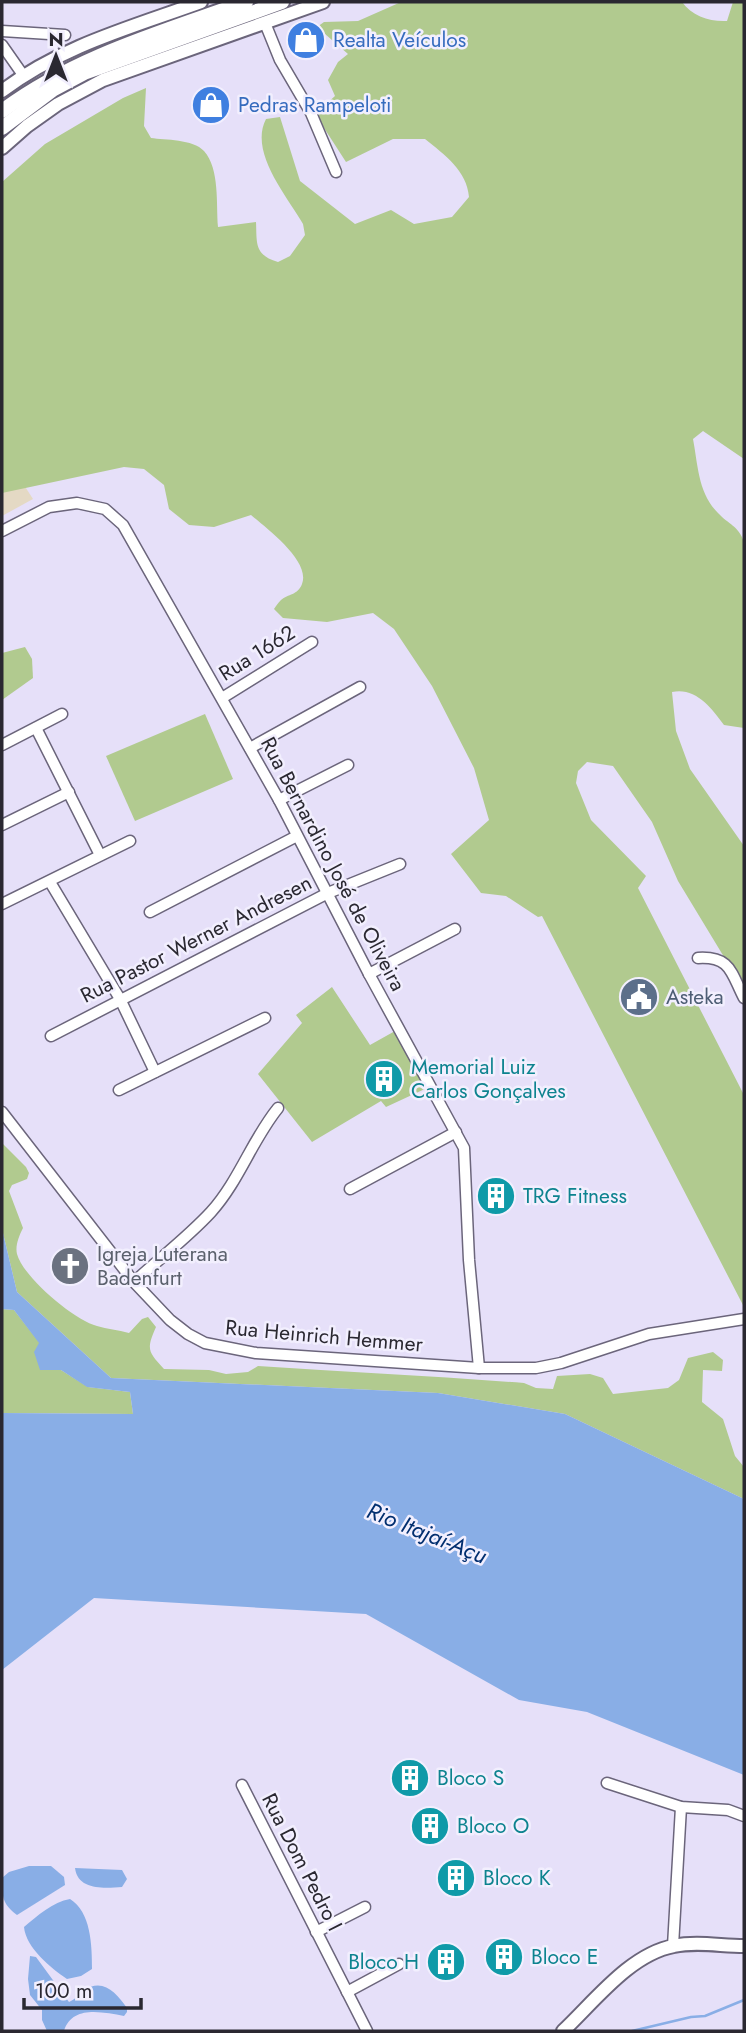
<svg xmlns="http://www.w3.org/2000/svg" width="746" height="2033" font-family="Jost,sans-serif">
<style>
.education{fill:#e4d9c4}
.green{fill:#b1ca8f}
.water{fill:#89aee6}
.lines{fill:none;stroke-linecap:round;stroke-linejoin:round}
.stream{stroke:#89aee6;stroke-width:2.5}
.minor-casing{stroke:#6b657b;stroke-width:13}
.major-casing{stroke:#6b657b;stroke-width:16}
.highway-casing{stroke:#6b657b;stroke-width:18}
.minor{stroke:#fff;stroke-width:10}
.major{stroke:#fff;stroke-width:12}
.highway{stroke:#fff;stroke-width:14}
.labels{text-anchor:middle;stroke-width:5;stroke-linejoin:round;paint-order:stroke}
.shop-label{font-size:21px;fill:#366cbe;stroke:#f2effe;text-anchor:start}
.street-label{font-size:21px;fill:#2a2831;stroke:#f2effe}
.service-label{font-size:21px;fill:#4e5e75;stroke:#f2effe;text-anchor:start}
.culture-label{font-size:21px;fill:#0d838f;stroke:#f2effe;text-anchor:start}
.worship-label{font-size:21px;fill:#5b616d;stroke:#f2effe;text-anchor:start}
.water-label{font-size:23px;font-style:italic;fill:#012e6f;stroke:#f2effe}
</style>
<rect width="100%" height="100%" fill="#e6e0f9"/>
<!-- education -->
<polygon class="education" points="2,451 33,499 2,516"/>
<!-- green -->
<g class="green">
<path d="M401,2H682C692,16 710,22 727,21L733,2H744V459L703,431L693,439C698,465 698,493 718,513C729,525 738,525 744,542V728L724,725C711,707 695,687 672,692L676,731L690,769L744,846V990L678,881L652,822L613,766L587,762L578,771L576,783L591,820L646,876L638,888L744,1095V1307L542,916L538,917L506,896L481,893L451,854L489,820L474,768L432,686L394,629L373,613L327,622L283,618L274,609C276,606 278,603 281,600C288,594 298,595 302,584C311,561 266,528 251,515L214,527L189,525L169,509L164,485L144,469L124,467L2,493V182L45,144L123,98L146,88L144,126L151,138C165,140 193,139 204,151C220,169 216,204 218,227L256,222C257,243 254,255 278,262L290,256L305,235L303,224C286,195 249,152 266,119L280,117L300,181L355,224L391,210L414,224L452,217L469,197C467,171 445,155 425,139H393L346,162L315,114L335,96L328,80L338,62L348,54L317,27L324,22L358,21Z"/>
<polygon points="25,647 32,659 33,678 2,700 2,653"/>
<polygon points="205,714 233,779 135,821 106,756"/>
<polygon points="332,987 370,1045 395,1031 427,1088 386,1107 381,1101 312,1142 258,1074 302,1023 296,1015"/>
<path d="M2,1143L26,1167L29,1173L27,1179L12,1185L9,1191L23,1228C19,1236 15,1246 17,1254C23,1277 74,1320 97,1326C107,1329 118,1330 129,1333L142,1319L148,1317L156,1327C146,1350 148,1351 164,1369L209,1370L226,1374L248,1372L258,1366C346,1372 435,1376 524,1383L536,1388L553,1389L557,1376L590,1374L603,1378L613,1394L668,1388L679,1380L688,1358L713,1352L723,1360L722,1371L703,1370L702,1402L723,1419L735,1456L744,1467V1499L565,1414L438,1393L111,1378L17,1292L2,1229Z"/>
<polygon points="2,1309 14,1310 61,1370 88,1387 130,1392 133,1414 2,1413"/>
</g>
<!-- water -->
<g class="water">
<polygon points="2,1229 17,1292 111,1378 438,1393 565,1414 744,1499 744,1775 587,1712 519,1700 366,1614 94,1598 2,1670 2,1413 133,1414 130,1392 87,1387 61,1370 40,1370 34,1352 39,1343 14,1310 2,1309"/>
<path d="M29,1866H51L64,1877L65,1885L17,1915C2,1904 2,1896 2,1878L9,1872Z"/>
<path d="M75,1868L122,1870L127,1879L122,1887C105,1888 78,1891 75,1868Z"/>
<path d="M70,1899C91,1912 92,1945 92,1969L81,1976L67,1979C51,1968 26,1948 24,1927C37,1916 53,1902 70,1899Z"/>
<path d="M30,1956L36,1957L69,2002C76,1999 78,1995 83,1991C103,1977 116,1993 127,2008V2012L124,2016C102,2012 72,2005 64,2031H47L42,2020V2010L30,1995L28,1979Z"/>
</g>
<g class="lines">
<!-- stream -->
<polyline class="stream" points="632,2031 691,2017 705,2016 744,2000"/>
<!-- minor casing -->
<g class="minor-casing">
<g id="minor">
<polyline points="265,23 280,60 311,113 336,172"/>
<polyline points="2,31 65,35"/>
<polyline points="2,45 23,75"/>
<polyline points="2,531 49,507 77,503 105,509 123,525 279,800 369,974 464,1148 469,1260 479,1368"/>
<polyline points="222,698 312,642"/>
<polyline points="36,728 100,855"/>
<polyline points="2,745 62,714"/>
<polyline points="250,748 360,687"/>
<polyline points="279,800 348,765"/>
<polyline points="2,825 69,792"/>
<polyline points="50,882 120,999 155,1072"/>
<polyline points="2,904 130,841"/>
<polyline points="150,912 297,836"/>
<path d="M698,958C731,956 731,973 744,998"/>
<polyline points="369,974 455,929"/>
<polyline points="51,1036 328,893 400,864"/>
<polyline points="119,1090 265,1018"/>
<polyline points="2,1112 134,1282 170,1320 188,1334 205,1343 256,1353 479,1368 536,1368 561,1363 649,1334 744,1319"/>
<polyline points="350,1189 456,1132"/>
<path d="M134,1282C159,1259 188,1237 211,1212C239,1181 252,1140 278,1108"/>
<polyline points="607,1783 681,1807 728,1810 744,1816"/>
<polyline points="242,1785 367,2031"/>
<polyline points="316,1932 365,1907"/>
<polyline points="673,1946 681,1807"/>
<polyline points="347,1992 399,1964"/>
</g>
</g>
<!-- major casing -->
<g class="major-casing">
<g id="major">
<path d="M2,91C61,46 132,27 201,2"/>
<polyline points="2,148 27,126 58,104 103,80 323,2"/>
<path d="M563,2031C594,2002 630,1954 674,1946C696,1941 721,1946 744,1946"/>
</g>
</g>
<!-- highway casing -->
<g class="highway-casing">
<g id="highway">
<path d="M2,111C74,57 162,32 246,2"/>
<polyline points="2,128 54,89 84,73 282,2"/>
</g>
</g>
<!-- minor -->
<use href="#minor" class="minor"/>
<!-- major -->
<use href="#major" class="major"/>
<!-- highway -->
<use href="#highway" class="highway"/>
</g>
<!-- icons -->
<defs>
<g id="shop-disc" transform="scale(2.0125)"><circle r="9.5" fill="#3f7fe0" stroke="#f2effe"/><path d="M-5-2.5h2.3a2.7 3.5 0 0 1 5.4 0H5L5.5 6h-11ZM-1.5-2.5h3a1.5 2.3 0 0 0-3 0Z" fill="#fff"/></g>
<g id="civic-disc" transform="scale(2.0125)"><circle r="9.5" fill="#5c6f8a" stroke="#f2effe"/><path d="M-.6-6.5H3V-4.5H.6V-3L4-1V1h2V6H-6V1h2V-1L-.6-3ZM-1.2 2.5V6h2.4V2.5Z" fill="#fff"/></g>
<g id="building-disc" transform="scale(2.0125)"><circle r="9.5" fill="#0f9aa8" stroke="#f2effe"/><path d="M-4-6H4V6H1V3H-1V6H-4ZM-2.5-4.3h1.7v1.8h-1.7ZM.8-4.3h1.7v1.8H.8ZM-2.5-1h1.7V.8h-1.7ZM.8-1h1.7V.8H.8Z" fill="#fff"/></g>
<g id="church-disc" transform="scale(2.0125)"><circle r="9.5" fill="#6b7280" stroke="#f2effe"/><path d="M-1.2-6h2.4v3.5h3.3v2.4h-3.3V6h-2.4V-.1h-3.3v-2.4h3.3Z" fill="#fff"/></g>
</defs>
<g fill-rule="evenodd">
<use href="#shop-disc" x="306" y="40"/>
<use href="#shop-disc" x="211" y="105"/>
<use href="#civic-disc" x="639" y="997"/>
<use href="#building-disc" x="384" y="1079"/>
<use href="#building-disc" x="496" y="1196"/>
<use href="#church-disc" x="70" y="1266"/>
<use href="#building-disc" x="410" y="1778"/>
<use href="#building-disc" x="430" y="1826"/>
<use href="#building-disc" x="456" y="1878"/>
<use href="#building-disc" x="504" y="1957"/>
<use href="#building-disc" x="446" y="1962"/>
</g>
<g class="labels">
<!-- shop labels -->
<g class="shop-label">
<text x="333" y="47">Realta Veículos</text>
<text x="238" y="112">Pedras Rampeloti</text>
</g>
<!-- street labels -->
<g class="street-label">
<text transform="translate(257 653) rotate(-32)" y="7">Rua 1662</text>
<text transform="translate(333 864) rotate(62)" y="7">Rua Bernardino José de Oliveira</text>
<text transform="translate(196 939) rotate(-27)" y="7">Rua Pastor Werner Andresen</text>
<text transform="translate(324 1336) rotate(5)" y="7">Rua Heinrich Hemmer</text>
<text transform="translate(302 1862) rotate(63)" y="7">Rua Dom Pedro I</text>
</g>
<!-- service labels -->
<g class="service-label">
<text x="666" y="1004">Asteka</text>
</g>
<!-- culture labels -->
<g class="culture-label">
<text x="411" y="1074">Memorial Luiz<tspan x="411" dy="24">Carlos Gonçalves</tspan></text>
<text x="523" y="1203">TRG Fitness</text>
<text x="437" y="1785">Bloco S</text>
<text x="457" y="1833">Bloco O</text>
<text x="483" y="1885">Bloco K</text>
<text x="531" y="1964">Bloco E</text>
<text x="419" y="1969" text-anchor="end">Bloco H</text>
</g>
<!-- worship labels -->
<g class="worship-label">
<text x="97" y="1261">Igreja Luterana<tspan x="97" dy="24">Badenfurt</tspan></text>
</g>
<!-- water labels -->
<g class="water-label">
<text transform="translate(427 1533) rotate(22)" y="8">Rio Itajaí-Açu</text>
</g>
</g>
<!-- border -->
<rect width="746" height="2033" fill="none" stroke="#2a2831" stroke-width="7"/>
<!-- north arrow -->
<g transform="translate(56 56)" stroke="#f2effe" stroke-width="5" paint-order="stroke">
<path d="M0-5L12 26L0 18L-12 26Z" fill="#2a2831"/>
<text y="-10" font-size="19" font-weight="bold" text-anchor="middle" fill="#2a2831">N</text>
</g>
<!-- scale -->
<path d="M24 1998v10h117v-10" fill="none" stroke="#2a2831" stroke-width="3.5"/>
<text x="35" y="1998" font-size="21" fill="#2a2831" stroke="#f2effe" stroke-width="5" paint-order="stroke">100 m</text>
</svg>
